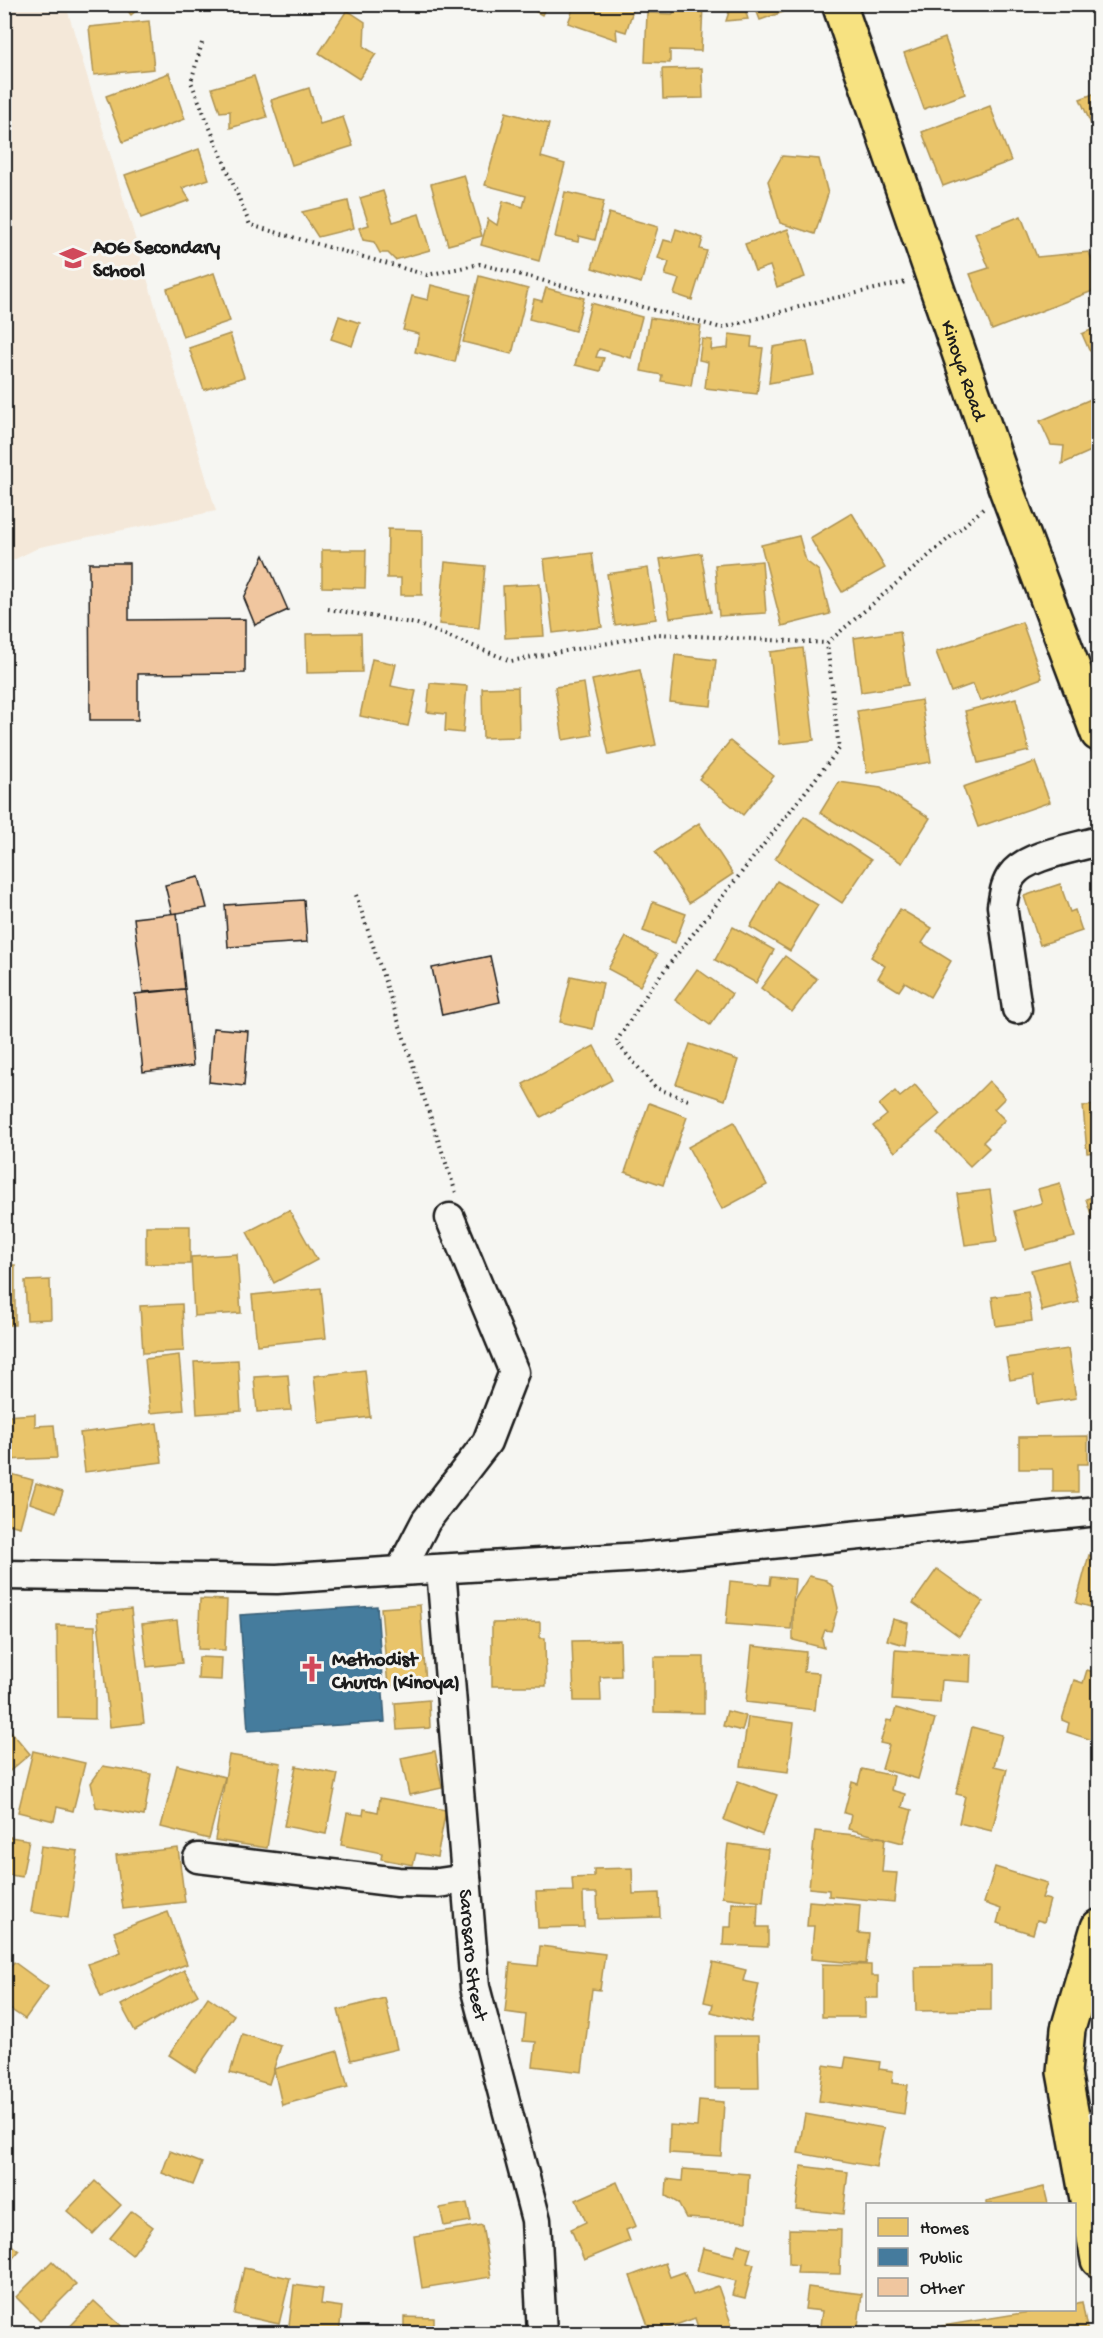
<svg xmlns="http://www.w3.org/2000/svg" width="1103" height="2338" font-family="'Gochi Hand',sans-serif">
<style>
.built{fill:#f4e8d9}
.homes{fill:#e9c46a;stroke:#ac9253;stroke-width:1.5}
.public{fill:#457b9d;stroke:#395e76;stroke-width:1.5}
.building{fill:#f0c69f;stroke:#1c1c1c;stroke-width:1.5}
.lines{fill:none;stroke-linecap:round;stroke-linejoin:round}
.minor-casing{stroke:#1c1c1c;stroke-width:33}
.major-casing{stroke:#1c1c1c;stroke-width:38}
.path{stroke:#1c1c1c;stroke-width:4;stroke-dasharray:1.5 4.5;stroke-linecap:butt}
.minor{stroke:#f6f6f2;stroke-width:28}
.major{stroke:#f7e281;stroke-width:33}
.labels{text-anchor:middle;stroke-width:6;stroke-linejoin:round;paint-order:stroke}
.poi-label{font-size:20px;font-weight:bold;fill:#1c1c1c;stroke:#f6f6f2;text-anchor:start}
.street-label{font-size:20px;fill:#1c1c1c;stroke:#f6f6f2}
</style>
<rect width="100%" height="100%" fill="#f6f6f2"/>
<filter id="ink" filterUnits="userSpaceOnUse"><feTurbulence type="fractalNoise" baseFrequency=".0167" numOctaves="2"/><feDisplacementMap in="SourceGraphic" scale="12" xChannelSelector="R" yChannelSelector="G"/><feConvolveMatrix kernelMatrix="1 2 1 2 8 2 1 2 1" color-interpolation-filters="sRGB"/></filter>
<g filter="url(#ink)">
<!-- built -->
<polygon class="built" points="4,5 66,5 216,511 40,547 5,564"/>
<!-- homes -->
<g class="homes">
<polygon points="123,4 144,4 131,15"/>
<polygon points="522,4 547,4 542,15"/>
<polygon points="575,4 635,4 626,32 616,29 617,40 568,23"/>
<polygon points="713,4 749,4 744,6 748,19 726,21 730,9 713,8"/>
<polygon points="754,4 780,4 783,12 760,20"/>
<polygon points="674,5 703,5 701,51 670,50 670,63 645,62 647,13 673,14"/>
<polygon points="347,10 365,22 364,47 376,54 359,79 319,53"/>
<polygon points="149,21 154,69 94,75 89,27"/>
<polygon points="945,38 965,94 924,109 904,53"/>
<polygon points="702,68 703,98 663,99 662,69"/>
<polygon points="169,73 185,119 123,142 106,96"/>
<polygon points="254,76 267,117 230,128 230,111 220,112 212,88"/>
<polygon points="309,88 320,124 343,117 353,146 292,165 271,100"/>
<polygon points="1098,92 1098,122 1091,124 1080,99"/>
<polygon points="990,106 1011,161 943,186 922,132"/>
<polygon points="506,112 549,124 541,157 565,164 539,261 481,245 488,219 497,225 503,201 523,207 526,196 485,185"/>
<polygon points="199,149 209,179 182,188 190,200 141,218 125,175"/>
<polygon points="782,156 819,159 828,194 815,234 780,223 768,181"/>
<polygon points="464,175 482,236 448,245 431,184"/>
<polygon points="383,191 393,222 419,214 430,250 395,260 388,253 380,253 374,242 363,240 359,228 369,225 360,198"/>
<polygon points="565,192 604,201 595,240 579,236 578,242 555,237"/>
<polygon points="348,201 354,228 318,237 302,212"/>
<polygon points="609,213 658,227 641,283 592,268"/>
<polygon points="1021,216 1037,257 1089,252 1098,276 1098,289 992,330 970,274 989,268 975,234"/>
<polygon points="676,229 703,238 700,249 707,251 692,300 674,294 679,279 665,275 669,262 658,258 664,240 672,242"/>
<polygon points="788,229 805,277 777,287 770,266 755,271 745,244"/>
<polygon points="214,273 230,321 183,337 167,289"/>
<polygon points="479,276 528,289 512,354 463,342"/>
<polygon points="431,285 471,295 455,362 415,352 419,334 403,330 412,296 428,300"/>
<polygon points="546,288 584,298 575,331 529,319 534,299 542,301"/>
<polygon points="591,303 642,317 631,358 599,349 596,357 604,358 600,371 575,365"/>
<polygon points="339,316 360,323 352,346 331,339"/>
<polygon points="650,318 701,326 691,386 661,381 662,375 641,371"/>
<polygon points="1098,327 1098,357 1089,350 1082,334"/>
<polygon points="230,334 244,377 204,390 189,348"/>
<polygon points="729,334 752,337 751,347 763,348 757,394 705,388 708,362 699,360 702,339 712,340 711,350 728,348"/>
<polygon points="807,341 814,375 769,383 773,347"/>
<polygon points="1098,396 1098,448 1062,464 1064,446 1051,445 1040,421"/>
<polygon points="852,513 885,568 842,592 810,538"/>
<polygon points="388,529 422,530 422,595 401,595 401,578 387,578"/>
<polygon points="799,536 806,561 819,571 830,614 782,626 761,545"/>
<polygon points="322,550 366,550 365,588 322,587"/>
<polygon points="592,553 602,627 553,633 544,559"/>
<polygon points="701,553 711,612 670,618 660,559"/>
<polygon points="762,561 766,613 719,616 715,565"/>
<polygon points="445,562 485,566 479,628 439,624"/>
<polygon points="648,568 656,619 615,625 607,574"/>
<polygon points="540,584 544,636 505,638 503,586"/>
<polygon points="1022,622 1042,678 980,701 973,684 951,692 936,652"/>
<polygon points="900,631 908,685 861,692 854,638"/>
<polygon points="361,633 362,672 307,673 306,634"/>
<polygon points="803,648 814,740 780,744 770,652"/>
<polygon points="675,655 716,660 711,706 670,702"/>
<polygon points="372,659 396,664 391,686 416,691 408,726 360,716"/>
<polygon points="640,670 656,745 609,755 592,680"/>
<polygon points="430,683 467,686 463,733 445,731 446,714 427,712"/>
<polygon points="584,683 592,735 563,740 555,687"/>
<polygon points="518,687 519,737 483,738 482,688"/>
<polygon points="1016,698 1029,751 978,763 965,711"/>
<polygon points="921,700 931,762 867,773 857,711"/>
<polygon points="730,741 774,776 743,815 699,779"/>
<polygon points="1035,762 1050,802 978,827 963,787"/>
<polygon points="839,782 881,788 930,818 902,863 820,813"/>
<polygon points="804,816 871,860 842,903 775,859"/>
<polygon points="699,823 733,874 689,903 655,852"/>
<polygon points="777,881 818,905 790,951 750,927"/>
<polygon points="1060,884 1070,912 1075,910 1082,931 1040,945 1024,896"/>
<polygon points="653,902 686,914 675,943 643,931"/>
<polygon points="900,909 932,928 922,943 951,961 930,997 905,982 899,991 878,978 885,966 871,957"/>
<polygon points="733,927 774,950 756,983 715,960"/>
<polygon points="626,937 657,955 640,986 608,969"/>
<polygon points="785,956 817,979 792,1012 761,988"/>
<polygon points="697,969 732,994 710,1025 675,1000"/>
<polygon points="571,976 603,983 593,1029 560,1022"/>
<polygon points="690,1044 738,1060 725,1100 676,1084"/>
<polygon points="594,1046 612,1080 541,1117 523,1084"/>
<polygon points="989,1081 1005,1098 994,1109 1005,1120 983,1142 989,1148 970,1166 937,1133"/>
<polygon points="915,1085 940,1114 895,1152 873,1126 887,1115 879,1105 895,1091 900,1097"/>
<polygon points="649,1103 687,1117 663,1185 625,1172"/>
<polygon points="1098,1105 1098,1152 1087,1153 1083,1106"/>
<polygon points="734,1122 767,1185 722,1209 688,1147"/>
<polygon points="1060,1183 1075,1237 1025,1250 1014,1211 1042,1203 1038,1189"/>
<polygon points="990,1190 997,1241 965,1245 957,1194"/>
<polygon points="1098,1195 1098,1235 1086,1199"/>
<polygon points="289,1210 317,1260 274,1283 247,1232"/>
<rect x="146" y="1226" width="44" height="38"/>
<polygon points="237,1254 241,1313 194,1316 191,1257"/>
<polygon points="1068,1261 1079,1302 1042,1311 1031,1270"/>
<rect x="4" y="1265" width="11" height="60"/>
<polygon points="50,1280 51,1319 27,1320 25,1281"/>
<polygon points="321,1288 326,1338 257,1345 252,1295"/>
<polygon points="1028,1292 1032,1321 996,1326 992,1297"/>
<polygon points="182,1304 184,1351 143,1353 140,1306"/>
<polygon points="1068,1349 1076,1398 1037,1404 1033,1376 1010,1380 1006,1358"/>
<polygon points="179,1355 184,1410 150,1413 145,1359"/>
<polygon points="238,1360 241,1411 197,1414 194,1362"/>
<polygon points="365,1370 370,1417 319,1423 314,1376"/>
<polygon points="288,1375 291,1410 257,1412 254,1377"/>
<polygon points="35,1414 35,1426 54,1425 57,1458 4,1460 4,1416"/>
<polygon points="157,1423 162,1462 85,1472 80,1433"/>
<polygon points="1088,1436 1088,1464 1078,1464 1078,1492 1053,1492 1053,1469 1019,1469 1019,1437"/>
<polygon points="4,1472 33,1480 20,1527 4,1523"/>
<polygon points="36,1483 63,1492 56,1512 30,1503"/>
<polygon points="1089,1555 1098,1558 1098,1609 1076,1603"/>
<polygon points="937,1569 983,1602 959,1636 913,1603"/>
<polygon points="809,1576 826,1580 833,1587 838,1608 831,1631 825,1630 822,1638 824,1648 793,1640 793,1602"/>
<polygon points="771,1577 795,1579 791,1629 726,1624 730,1581 770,1585"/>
<polygon points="200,1599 227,1600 225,1650 198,1649"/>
<polygon points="420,1605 426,1683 388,1686 381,1608"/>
<polygon points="131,1609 144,1723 110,1727 97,1613"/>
<polygon points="893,1619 908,1623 905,1645 887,1640"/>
<polygon points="177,1620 182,1663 147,1667 142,1624"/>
<polygon points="540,1622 540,1638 545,1638 546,1686 492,1686 492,1623"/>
<polygon points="57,1625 95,1626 95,1719 58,1718"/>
<polygon points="620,1640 621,1676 600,1677 601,1701 574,1701 572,1641"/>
<polygon points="752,1646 806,1652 804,1672 819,1673 815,1710 746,1702"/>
<polygon points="895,1650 971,1655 970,1682 942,1680 940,1703 892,1700"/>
<polygon points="199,1657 222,1658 221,1680 198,1679"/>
<polygon points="654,1657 704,1657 704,1713 654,1712"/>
<polygon points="1087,1670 1098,1673 1098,1742 1067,1732 1069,1723 1062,1720 1074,1680 1083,1683"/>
<polygon points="429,1700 430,1728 397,1730 395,1703"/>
<polygon points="896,1708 935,1719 918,1779 882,1769 889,1745 880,1743 887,1720 892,1721"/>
<polygon points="727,1711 746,1716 742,1731 723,1726"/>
<polygon points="748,1717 794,1723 788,1772 741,1766"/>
<polygon points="4,1723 30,1754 4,1776"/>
<polygon points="972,1727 1002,1735 994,1766 1007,1769 992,1831 959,1823 965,1796 956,1794"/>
<polygon points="33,1751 85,1763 73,1811 57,1807 54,1821 18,1812"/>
<polygon points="435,1751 442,1788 409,1795 401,1758"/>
<polygon points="229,1755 281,1763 267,1848 215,1840"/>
<polygon points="177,1765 225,1777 209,1839 161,1827"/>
<polygon points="103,1766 151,1774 144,1816 96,1807 91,1783"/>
<polygon points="296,1766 338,1774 326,1834 284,1826"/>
<polygon points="862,1769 894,1776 891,1790 905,1794 902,1807 912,1810 903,1843 848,1829 851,1815 844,1813 852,1782 858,1784"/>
<polygon points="738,1781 777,1795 762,1835 724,1820"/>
<polygon points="380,1798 446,1810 437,1857 416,1853 413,1865 381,1859 382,1853 341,1845 347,1813 363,1815 364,1809 378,1812"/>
<polygon points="815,1831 885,1838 882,1872 897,1873 894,1902 829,1896 829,1890 809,1888"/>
<polygon points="4,1836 29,1840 22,1877 4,1874"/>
<polygon points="728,1844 768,1849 763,1902 722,1897"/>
<polygon points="41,1846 78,1851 68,1918 31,1912"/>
<polygon points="178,1848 185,1902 123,1909 116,1855"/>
<polygon points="995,1867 1047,1883 1042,1898 1050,1900 1044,1922 1037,1920 1033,1934 997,1923 1001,1909 984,1903"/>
<polygon points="632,1868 633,1894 659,1893 660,1917 598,1919 597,1893 583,1893 584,1927 538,1928 536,1892 573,1891 572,1878 594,1877 594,1869"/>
<polygon points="809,1901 860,1905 858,1933 869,1934 866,1964 811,1959 814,1926 807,1926"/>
<polygon points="732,1903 758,1904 757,1927 768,1927 768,1947 723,1945 724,1927 731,1927"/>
<polygon points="168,1912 187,1964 101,1997 88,1964 121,1952 114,1932"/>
<polygon points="540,1946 605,1954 600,1990 592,1989 582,2072 533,2066 536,2042 523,2041 526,2015 505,2012 510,1963 538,1966"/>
<polygon points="14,1962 48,1987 25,2019 4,2005 4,1975"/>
<polygon points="713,1962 746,1970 743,1981 759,1984 751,2022 711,2012 713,2004 704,2002"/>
<polygon points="822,1964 871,1965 871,1976 878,1976 878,1998 865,1998 865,2017 822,2017"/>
<polygon points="991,1966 991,2010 916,2011 915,1967"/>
<polygon points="184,1970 198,1995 135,2031 121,2005"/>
<polygon points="208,1997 234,2015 195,2072 169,2055"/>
<polygon points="385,1998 397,2049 351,2060 338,2010"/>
<polygon points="242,2034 281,2046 269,2084 230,2073"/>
<polygon points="715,2036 758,2036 759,2088 715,2088"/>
<polygon points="338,2051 348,2087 282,2105 274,2069"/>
<polygon points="846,2057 880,2062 879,2069 893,2071 892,2083 908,2085 904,2114 819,2101 824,2065 844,2068"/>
<polygon points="699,2100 724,2102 721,2156 669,2153 670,2125 697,2127"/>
<polygon points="805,2114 884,2128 876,2167 798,2153"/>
<polygon points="170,2151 202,2163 193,2185 162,2173"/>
<polygon points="801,2166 848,2172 843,2214 796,2209"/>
<polygon points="683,2169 749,2174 746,2222 686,2218 678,2203 666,2196 667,2179 682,2181"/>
<polygon points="95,2181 121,2205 93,2234 67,2211"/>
<polygon points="617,2182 636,2226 626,2230 630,2241 584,2260 571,2229 586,2222 576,2200"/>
<polygon points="1044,2187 1048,2204 986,2204 986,2201"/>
<polygon points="467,2203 471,2221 444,2226 440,2208"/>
<polygon points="132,2211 153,2227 132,2255 110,2238"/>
<polygon points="482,2225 491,2277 422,2288 414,2236"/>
<polygon points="789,2229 841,2230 840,2274 797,2273 798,2265 789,2264"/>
<polygon points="4,2239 19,2251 4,2268"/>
<polygon points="738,2244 751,2248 747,2262 754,2264 745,2298 732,2295 736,2281 697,2271 703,2248 734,2256"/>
<polygon points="52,2261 76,2285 40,2321 16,2297"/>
<polygon points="665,2263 670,2277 684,2272 693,2295 718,2286 732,2326 712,2334 700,2334 695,2318 651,2334 630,2276"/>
<polygon points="244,2268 290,2278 279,2324 234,2314"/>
<polygon points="294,2285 323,2289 321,2304 342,2307 339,2334 288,2334"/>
<polygon points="808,2287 862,2294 857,2334 819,2334 822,2311 805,2309"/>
<polygon points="94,2301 128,2332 126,2334 63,2334"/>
<polygon points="1082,2302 1088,2334 944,2334 942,2326 1041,2310 1074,2310 1074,2304"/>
<polygon points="404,2317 434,2318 434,2334 404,2334"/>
</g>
<!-- public -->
<polygon class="public" points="377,1606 385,1722 248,1731 240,1615"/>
<!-- building -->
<g class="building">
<polygon points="264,555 288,610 255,625 244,598"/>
<polygon points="89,563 129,563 129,620 245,619 245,673 138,674 138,720 90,720"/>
<polygon points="199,877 207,908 172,914 165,885"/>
<polygon points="304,900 307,942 228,947 225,905"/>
<polygon points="177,913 185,989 143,992 134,918"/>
<polygon points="490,956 500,1002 442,1015 432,968"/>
<polygon points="185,989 193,1066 143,1072 135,994"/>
<polygon points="213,1028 248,1031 244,1086 209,1082"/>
</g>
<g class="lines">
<!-- minor casing -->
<g class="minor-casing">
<g id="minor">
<path d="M1017,1009L1002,906C1004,895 1005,884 1012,875C1026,855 1076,848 1098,841"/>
<path id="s1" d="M441,1569L475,1987L536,2220L542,2334"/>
<polyline points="400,1571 426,1521 487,1442 514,1372 450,1218"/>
<polyline points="4,1575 277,1579 400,1571 642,1557 1098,1511"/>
<polyline points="198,1858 398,1882 438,1883 466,1879"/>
<polyline points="1075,2127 1098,2125"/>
</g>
</g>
<!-- major casing -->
<g class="major-casing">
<g id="major">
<path id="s2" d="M839,4L1006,489L1098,734"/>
<polyline points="1098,1927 1068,2029 1064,2072 1098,2260"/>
</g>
</g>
<!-- path -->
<g class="path">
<polyline points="202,43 191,82 250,225 427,275 480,264 722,328 817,302 906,282"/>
<polyline points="328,609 417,624 511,661 658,634 827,643 983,509"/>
<polyline points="356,895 456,1193"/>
<polyline points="688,1100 656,1088 616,1042 652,986 839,749 827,643"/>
<polyline points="4,2320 17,2334"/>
</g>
<!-- minor -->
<use href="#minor" class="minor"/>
<!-- major -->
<use href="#major" class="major"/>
</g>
</g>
<!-- icons -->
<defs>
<g id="university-bare" transform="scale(2.07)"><path d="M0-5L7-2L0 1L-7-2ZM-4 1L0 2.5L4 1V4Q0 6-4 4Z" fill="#d1495b" stroke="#f6f6f2" stroke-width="2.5" paint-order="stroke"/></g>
<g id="church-bare" transform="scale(2.07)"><path d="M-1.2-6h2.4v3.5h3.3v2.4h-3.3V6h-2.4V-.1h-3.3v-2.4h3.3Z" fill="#d1495b" stroke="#f6f6f2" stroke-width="2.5" paint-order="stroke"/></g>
</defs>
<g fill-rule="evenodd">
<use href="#university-bare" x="73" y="258"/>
<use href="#church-bare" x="312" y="1669"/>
</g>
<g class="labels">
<!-- poi labels -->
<g class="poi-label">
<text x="93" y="253">AOG Secondary<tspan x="93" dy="23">School</tspan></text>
<text x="332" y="1665">Methodist<tspan x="332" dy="23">Church (Kinoya)</tspan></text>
</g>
<!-- street labels -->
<g class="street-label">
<text dy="7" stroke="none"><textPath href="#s2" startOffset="387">Kinoya Road</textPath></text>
<text dy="7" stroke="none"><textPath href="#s1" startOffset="387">Sarosaro Street</textPath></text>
</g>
</g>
<!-- margin -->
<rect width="1103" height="2338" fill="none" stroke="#f6f6f2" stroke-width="24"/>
<rect x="12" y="12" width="1079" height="2314" fill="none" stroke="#1c1c1c" stroke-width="2" filter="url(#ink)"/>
<!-- legend -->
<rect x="866" y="2203" width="210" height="108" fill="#f6f6f2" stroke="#9f9f9c" stroke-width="1.5"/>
<rect x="878" y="2218" width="30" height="18" fill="#e9c46a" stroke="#9f9f9c" stroke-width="1.5"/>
<text x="920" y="2233" font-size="18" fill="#1c1c1c">Homes</text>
<rect x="878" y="2248" width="30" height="18" fill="#457b9d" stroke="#9f9f9c" stroke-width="1.5"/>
<text x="920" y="2263" font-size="18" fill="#1c1c1c">Public</text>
<rect x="878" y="2278" width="30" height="18" fill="#f0c69f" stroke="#9f9f9c" stroke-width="1.5"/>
<text x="920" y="2293" font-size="18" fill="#1c1c1c">Other</text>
</svg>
